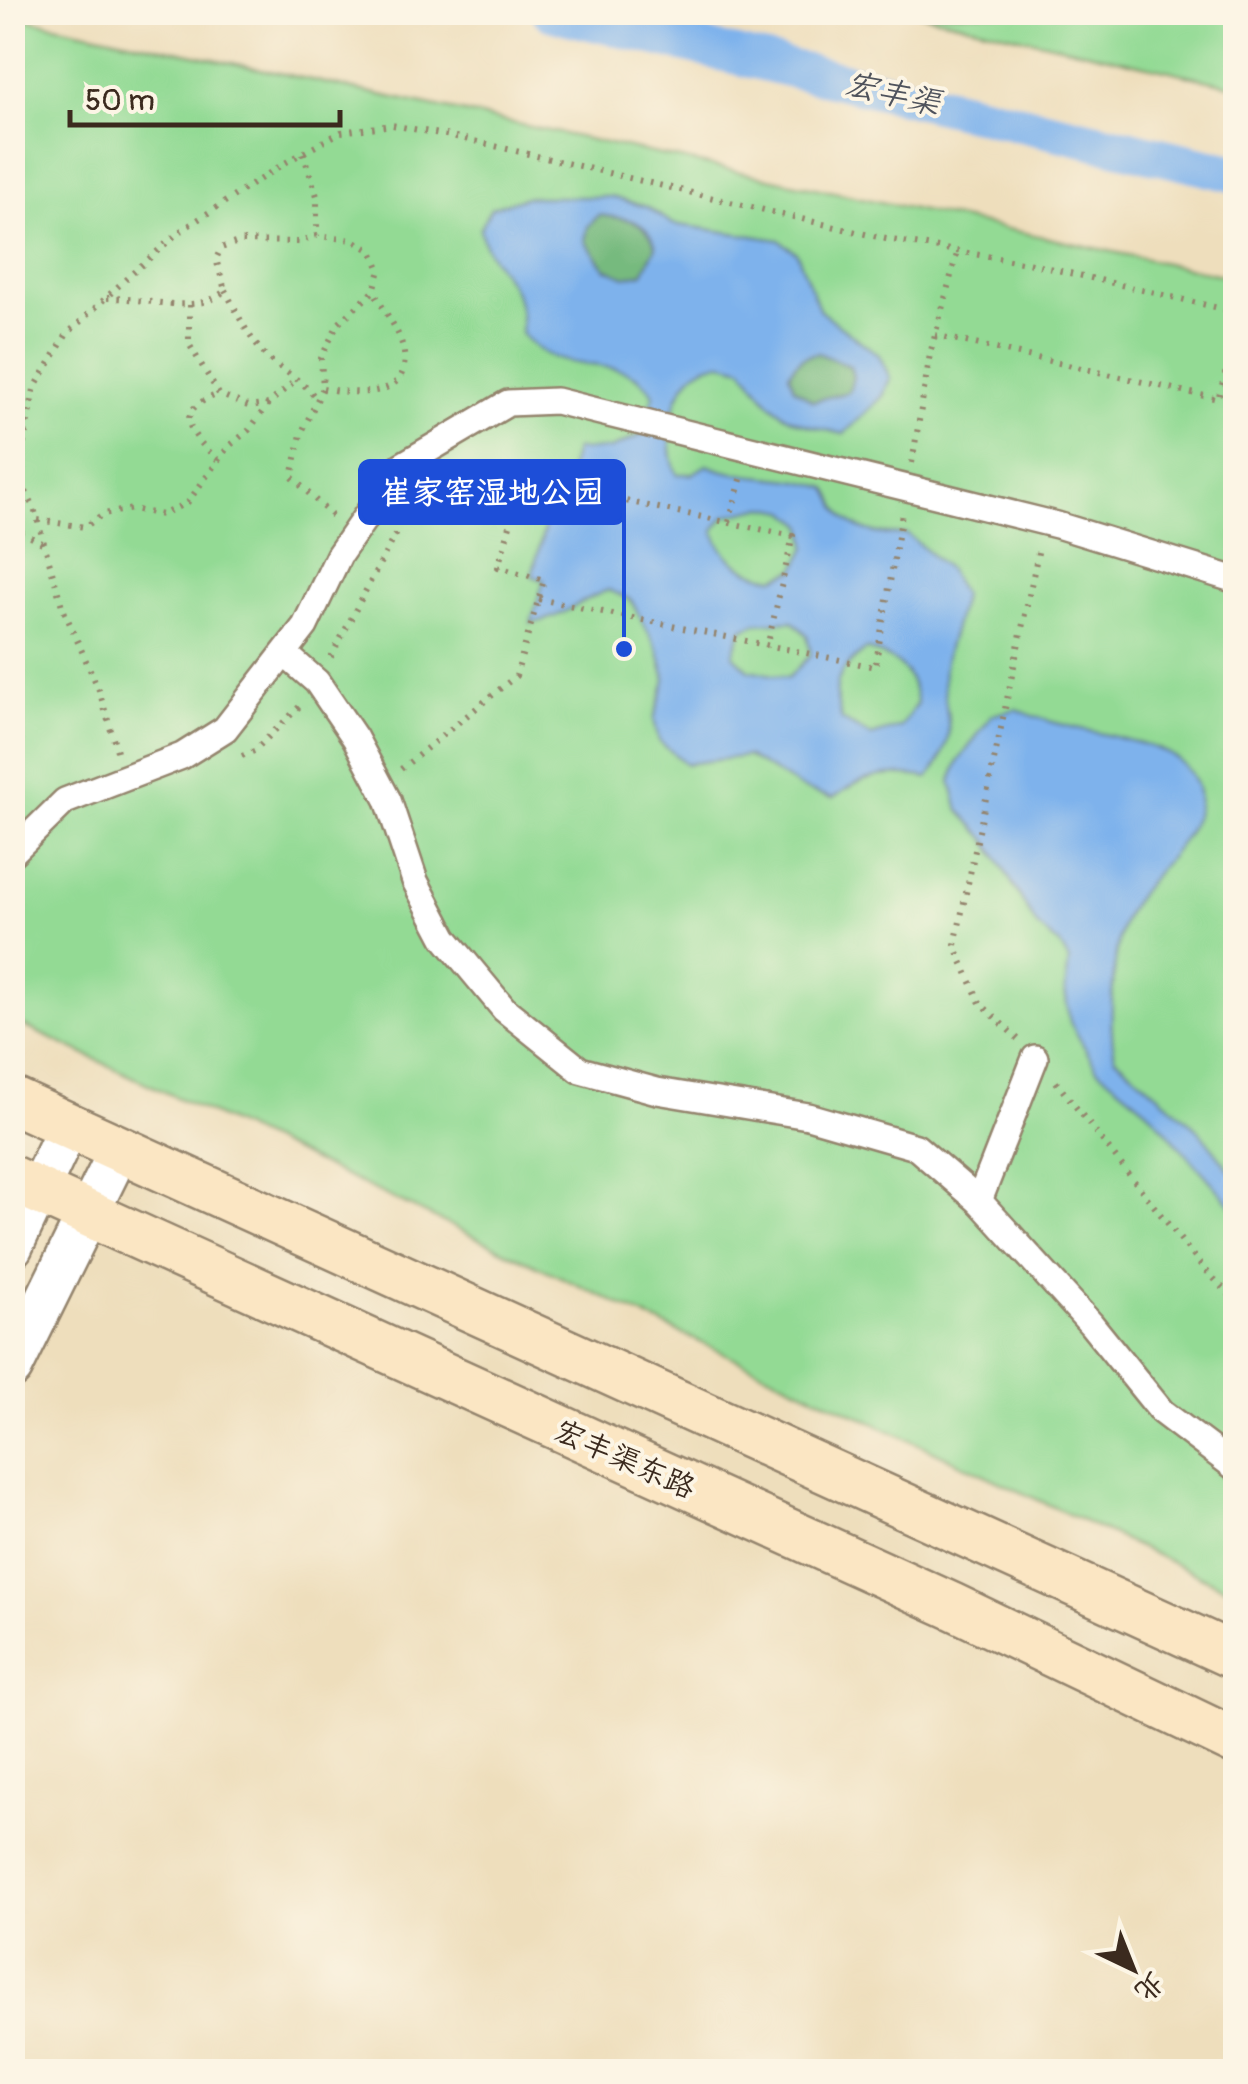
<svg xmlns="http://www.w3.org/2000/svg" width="1248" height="2084" font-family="Pangolin,'LXGW WenKai TC',sans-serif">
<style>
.green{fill:#93da94;stroke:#678259;stroke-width:2.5}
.forest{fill:#76ba7e;stroke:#58724e;stroke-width:2.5}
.water{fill:#7eb2ec;stroke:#5c6e85;stroke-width:2.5;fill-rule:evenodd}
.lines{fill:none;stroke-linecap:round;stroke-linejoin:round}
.canal{stroke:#7eb2ec;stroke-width:38}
.pedestrian-casing{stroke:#94846d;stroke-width:30}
.tertiary-casing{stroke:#94846d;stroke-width:45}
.secondary-casing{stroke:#94846d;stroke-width:50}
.path{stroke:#94846d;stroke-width:6;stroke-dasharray:2.5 8;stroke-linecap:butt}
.pedestrian{stroke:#fff;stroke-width:25}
.tertiary{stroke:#fff;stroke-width:40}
.secondary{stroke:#fbe6c3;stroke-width:45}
.labels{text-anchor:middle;stroke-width:8;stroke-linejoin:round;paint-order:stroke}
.street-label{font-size:30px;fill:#3b2a1e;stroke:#fcf5e5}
.water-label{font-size:32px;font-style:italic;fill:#4f535c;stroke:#fcf5e5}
.leader{fill:none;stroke:#1d4ed8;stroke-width:4}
.callout-dot{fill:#1d4ed8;stroke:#fcf5e5;stroke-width:4}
.callout{fill:#1d4ed8;stroke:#1d4ed8;stroke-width:4}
.callout-label{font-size:32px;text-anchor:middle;font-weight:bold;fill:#fff}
</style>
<rect width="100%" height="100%" fill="#fcf5e5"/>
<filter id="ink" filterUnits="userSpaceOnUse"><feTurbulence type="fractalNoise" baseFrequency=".01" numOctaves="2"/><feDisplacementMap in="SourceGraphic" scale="20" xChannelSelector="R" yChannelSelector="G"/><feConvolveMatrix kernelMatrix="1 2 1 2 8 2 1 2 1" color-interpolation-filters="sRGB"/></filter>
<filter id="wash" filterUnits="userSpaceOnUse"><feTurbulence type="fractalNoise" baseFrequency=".0048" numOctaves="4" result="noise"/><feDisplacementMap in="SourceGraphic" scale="40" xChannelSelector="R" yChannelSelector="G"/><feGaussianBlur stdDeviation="2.25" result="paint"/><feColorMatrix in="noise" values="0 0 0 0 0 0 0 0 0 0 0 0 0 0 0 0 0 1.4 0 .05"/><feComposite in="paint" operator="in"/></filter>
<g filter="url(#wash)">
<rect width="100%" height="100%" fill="#eedebc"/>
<!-- green -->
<g class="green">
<polygon points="916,13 1235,13 1235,86"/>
<polygon points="13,16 1235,278 1235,1592 13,1021"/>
</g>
<!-- forest -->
<g class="forest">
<path d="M599,215C626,218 647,219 656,247L643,273L625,278L605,268L585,241L588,226Z"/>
<path d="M818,353L850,366L853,377L849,392L813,401L794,388L789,374C796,361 803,355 818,353Z"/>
</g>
<!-- water -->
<g class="water">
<path d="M526,197H611L647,207L673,224L779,240L797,253L820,311L879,355L890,378L883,396L844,434C785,421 778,418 743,368C736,367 726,362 719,363C671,367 662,441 677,474H692L707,465C745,481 788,474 827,488C833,495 834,502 839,510C854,534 883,536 907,534L947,568L962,594C959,616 951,635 946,656C934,708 969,727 928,778C888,771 866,774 833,798L803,789L747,756L686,764L659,741L654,719L666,680L659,652L631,600L609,590C580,599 562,619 531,623L544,580L532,576L551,503L559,504L575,450L611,449L641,435L654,395C623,345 563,386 521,333C525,276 490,274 480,229L491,208ZM599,215C626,218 647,219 656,247L643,273L625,277L605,268L585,241L588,226ZM818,353L850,366L853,377L849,392L813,401L794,388L789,374C796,360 803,355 818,353ZM765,507L787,511L804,525L807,547L795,570L775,578C748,575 721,558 714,530L725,516ZM792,621L807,635L811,655L788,678L749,670L733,655L742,629L756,623ZM866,649C898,659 911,669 917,703L901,727L871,736L842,720C830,683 837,673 866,649Z"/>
<path d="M1017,709C1056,730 1152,738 1177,759C1242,814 1142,870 1124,920C1113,949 1108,1027 1115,1057L1197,1128L1235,1177V1209L1148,1110L1097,1069L1070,1022L1065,991L1069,961L1060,945L1037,926L987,840L959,810L951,781L958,762L992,715Z"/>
</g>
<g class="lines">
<!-- canal -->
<polyline class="canal" points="551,12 1236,174"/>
</g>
</g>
<g filter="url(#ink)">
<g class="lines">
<!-- pedestrian casing -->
<g class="pedestrian-casing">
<g id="pedestrian">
<polyline points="285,654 317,682 355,738 388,800 415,881 445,938 504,1009 580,1070 657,1091 808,1116 916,1147 979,1201 1091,1324 1162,1412 1236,1468"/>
<polyline points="12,853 65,801 182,756 225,729 305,626 339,555 401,466 508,403 556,401 1057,525 1236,580"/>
<polyline points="979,1201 1035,1058"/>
</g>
</g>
<!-- tertiary casing -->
<g class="tertiary-casing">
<g id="tertiary">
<polyline points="12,1247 69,1125"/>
<polyline points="12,1368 120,1149"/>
</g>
</g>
<!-- secondary casing -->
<g class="secondary-casing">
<g id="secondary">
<polyline points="12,1100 1236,1657"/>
<polyline points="12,1179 952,1606 1236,1742"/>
</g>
</g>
<!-- path -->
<g class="path">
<polyline points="303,153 317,196 317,236"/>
<path d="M225,290C237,312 249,340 268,358C284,373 303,379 316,399"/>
<path d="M107,298C143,297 200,317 225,290L216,259L221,248L241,241L299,242L317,236L353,240L372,251L380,270L374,291L338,324L321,358L323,388L301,434L292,477L333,517"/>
<polyline points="189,305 189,344 219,394 250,407 268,404 298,378"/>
<polyline points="935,335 1218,399 1236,336"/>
<path d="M323,388C354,395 415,400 403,348C399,329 382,309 374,291"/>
<path d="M218,460C188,432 171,411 219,394"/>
<polyline points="912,463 930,354 958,250"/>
<polyline points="462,467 793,536 767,647"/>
<polyline points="38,520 85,527 103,514 133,509 162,515 188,502 228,447 249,430 268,404"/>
<polyline points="729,522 742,476"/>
<polyline points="12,527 44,544"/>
<polyline points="539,599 875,667 902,514"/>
<polyline points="331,657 399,527"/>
<polyline points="117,751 99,690 62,606 34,508 18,475 34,389 67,334 126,279 179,232 283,164 341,132 392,125 461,138 886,239 1027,263 1236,312"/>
<polyline points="242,756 254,751 300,706"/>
<polyline points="401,769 516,676 544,580 498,567 523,481"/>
<polyline points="1018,1039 980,1003 955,945 1039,548"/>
<polyline points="1056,1082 1199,1263 1236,1302"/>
<polyline points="1227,1588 1236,1573"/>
</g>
<!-- pedestrian -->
<use href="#pedestrian" class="pedestrian"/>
<!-- tertiary -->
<use href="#tertiary" class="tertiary"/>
<!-- secondary -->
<use href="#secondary" class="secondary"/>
</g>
</g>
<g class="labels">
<!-- street labels -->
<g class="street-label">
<text transform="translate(625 1459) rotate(24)" y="10">宏丰渠东路</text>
</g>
<!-- water labels -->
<g class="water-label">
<text transform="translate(893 93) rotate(13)" y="11">宏丰渠</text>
</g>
</g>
<!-- callouts -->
<path class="leader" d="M624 649L624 492"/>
<circle class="callout-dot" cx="624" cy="649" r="10"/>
<rect class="callout" x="360" y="461" width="264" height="62" rx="10"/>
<g class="callout-label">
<text x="492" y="503">崔家窑湿地公园</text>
</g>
<!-- margin -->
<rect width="1248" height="2084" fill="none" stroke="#fcf5e5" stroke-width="50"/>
<!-- north arrow -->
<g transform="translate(1133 1969) rotate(137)" stroke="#fcf5e5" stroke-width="8" paint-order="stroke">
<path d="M0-8L18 38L0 25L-18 38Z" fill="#3b2a1e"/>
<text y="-15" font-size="28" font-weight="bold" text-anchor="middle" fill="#3b2a1e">北</text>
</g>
<!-- scale -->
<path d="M70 110v15h270v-15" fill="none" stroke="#3b2a1e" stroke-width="5"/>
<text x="85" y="110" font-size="30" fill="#3b2a1e" stroke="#fcf5e5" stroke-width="8" paint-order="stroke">50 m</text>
</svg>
